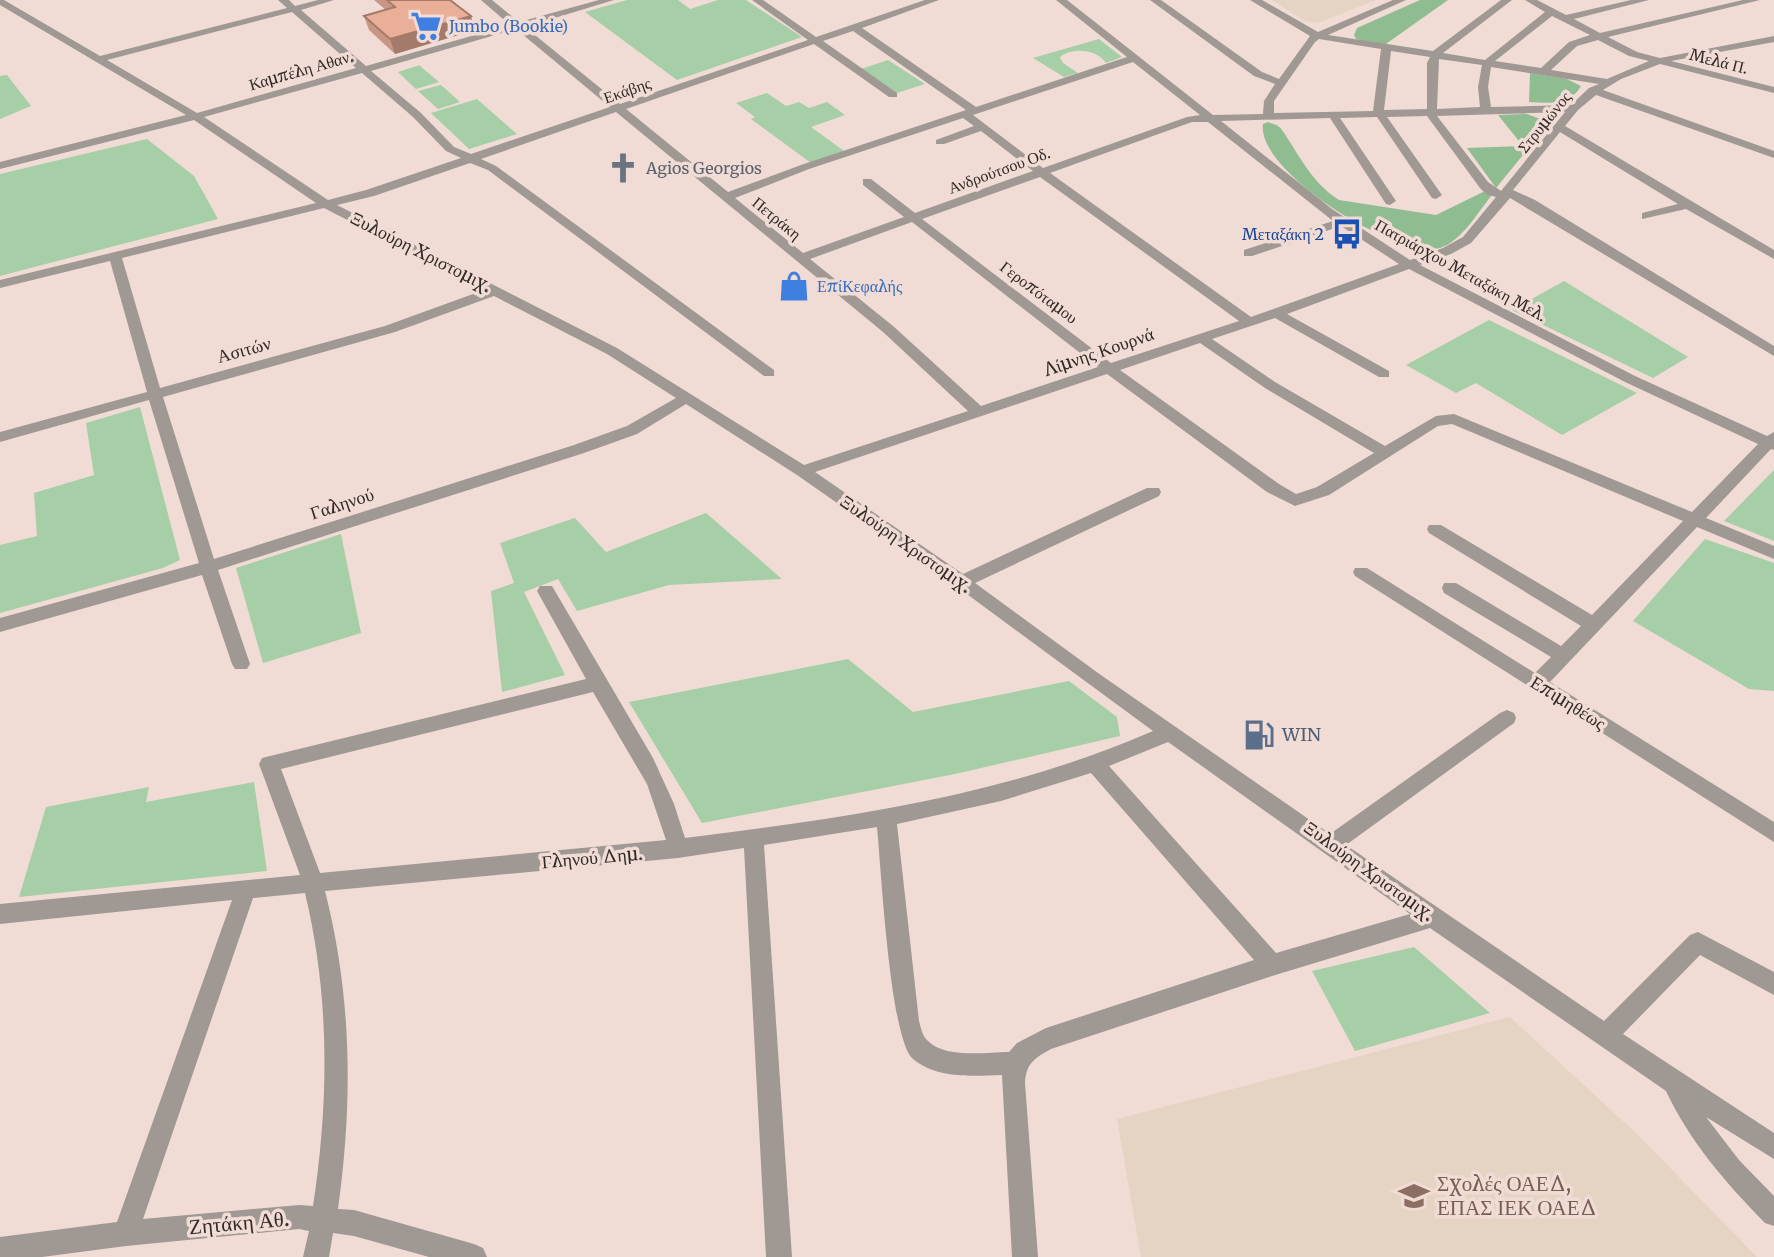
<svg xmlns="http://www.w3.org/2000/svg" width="1774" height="1257" font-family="Merriweather,serif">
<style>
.education{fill:#e5d4c3}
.green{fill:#a6cea7}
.forest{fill:#90bc91}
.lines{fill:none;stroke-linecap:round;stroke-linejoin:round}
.minor{fill:#9f9893;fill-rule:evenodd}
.wall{fill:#c99683}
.shaded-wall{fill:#a47a6a}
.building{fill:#eaaf98;stroke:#a47a6a;stroke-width:2}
.labels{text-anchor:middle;stroke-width:7;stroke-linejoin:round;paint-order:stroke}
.far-shop-label{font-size:16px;fill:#366cbe;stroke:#f0dcd4;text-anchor:start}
.far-street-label{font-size:16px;fill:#312926;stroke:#f0dcd4}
.far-worship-label{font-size:16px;fill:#5b616d;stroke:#f0dcd4;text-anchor:start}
.far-transit-label{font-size:16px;fill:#164399;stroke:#f0dcd4;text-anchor:end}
.street-label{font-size:18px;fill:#312926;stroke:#f0dcd4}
.service-label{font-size:18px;fill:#4e5e75;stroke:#f0dcd4;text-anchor:start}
.near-education-label{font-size:21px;fill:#785e54;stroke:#f0dcd4;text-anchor:start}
.near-street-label{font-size:21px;fill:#312926;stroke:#f0dcd4}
</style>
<rect width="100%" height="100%" fill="#f0dcd4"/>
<!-- education -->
<g class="education">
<polygon points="1272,0 1376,0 1318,23 1305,21"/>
<polygon points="1510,1017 1637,1134 1757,1257 1141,1257 1117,1119"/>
</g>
<!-- green -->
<g class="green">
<polygon points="627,0 678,0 690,9 718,0 746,0 802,37 677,80 585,12"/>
<path d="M1099,39L1122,57L1106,63C1097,49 1072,47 1060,57L1063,63L1078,73L1064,77L1033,58Z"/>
<polygon points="888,60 925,84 897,93 861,69"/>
<polygon points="420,65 420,66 439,82 416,89 398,72"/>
<polygon points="7,75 31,106 0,119 0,76"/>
<polygon points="441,85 460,102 438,109 418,91"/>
<polygon points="767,93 786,106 799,102 809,108 827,102 845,115 811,127 844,151 811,163 751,119 755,117 736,103"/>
<polygon points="477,99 517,134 469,149 431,113"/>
<polygon points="147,139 194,176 218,219 0,276 0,174"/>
<polygon points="1564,281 1688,357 1653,378 1512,310"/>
<polygon points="1489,320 1637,393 1562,435 1476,383 1456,393 1406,365"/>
<polygon points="140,407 180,560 163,568 0,613 0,545 37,536 34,493 94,475 86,423"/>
<polygon points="1774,470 1774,541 1724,521"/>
<polygon points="706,513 782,579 669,585 577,611 558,579 524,592 565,675 502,692 491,591 514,583 500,543 575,518 606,552"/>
<polygon points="341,534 361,633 263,663 236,568"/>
<polygon points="1705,539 1774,563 1774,691 1749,689 1633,621"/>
<polygon points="848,659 913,712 1069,681 1117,717 1120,736 955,774 702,823 629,702"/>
<polygon points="254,782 267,871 19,897 46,807 149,787 146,802"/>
<polygon points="1414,947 1490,1013 1355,1051 1312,971"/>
</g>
<!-- forest -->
<g class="forest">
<polygon points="1420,0 1448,0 1383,46 1356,39 1354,35 1357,28"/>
<path d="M1530,73L1567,79L1581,86C1570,106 1549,103 1529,102Z"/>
<polygon points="1527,114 1543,120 1544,129 1496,188 1467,148 1523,146 1498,115"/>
<path d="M1268,122C1273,124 1279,125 1282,130C1300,156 1311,182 1339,200L1436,215L1483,192L1492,195C1478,212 1461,242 1440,248C1396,259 1256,171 1263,124Z"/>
</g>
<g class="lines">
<!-- minor -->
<path class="minor" d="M0,0H4L100,56L287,8L278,0H289L295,6L318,0H334L301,10L366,66L510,25L481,0H492L519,22L599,0H614L525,27L620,104L808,40L752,0H763L816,37L925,0H939L862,28L976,107L1127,57L1056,0H1067L1213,115L1263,114L1264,101L1275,84L1254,76L1150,0H1161L1262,72L1279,79L1310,36L1250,0H1262L1318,32L1393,0H1406L1328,35L1433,51L1501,0H1512L1443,53L1485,60L1545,12L1525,0H1537L1566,15L1631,0H1649L1574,19L1600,33L1743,0H1760L1608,37L1637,52L1660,58L1774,36V42L1671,61L1774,87V93L1660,64L1621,79L1603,90L1774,151V158L1596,95L1578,110L1565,126L1774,250V259L1686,209L1642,219V213L1678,204L1560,132L1513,190L1535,200L1774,346V356L1510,198L1471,243L1451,254L1420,265L1635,376L1767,436L1774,432V450L1771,449L1706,518L1774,546V559L1697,527L1550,682L1774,822V842L1355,576L1353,572L1355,568H1367L1535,673L1551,657L1444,593L1442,588L1444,583H1456L1561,646L1581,626L1429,533L1427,529L1429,525H1441L1592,615L1683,521L1452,424L1438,426L1329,495L1295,506L1267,492L1107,374L815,472L963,574L1147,488H1159L1161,492L1159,496L975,583L1098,673L1330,834L1500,713L1507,710L1514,713L1516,718L1514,723L1346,845L1604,1021L1690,935L1698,932L1774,972V995L1700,955L1623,1034L1774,1133V1159L1706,1117L1739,1160L1774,1196V1226L1765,1223C1726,1183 1690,1142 1666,1091L1430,928L1272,976L1051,1049C1035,1058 1026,1063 1025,1083L1038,1257H1012L1002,1075C973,1076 937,1079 913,1059C890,1040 881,866 877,827L764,845L792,1257H766L744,848L678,858L325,891C352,997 353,1101 338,1209L354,1210L474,1244L483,1248L487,1257H429L354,1236L333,1233L329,1257H303L309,1231L299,1229L126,1246L42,1257H0V1237L117,1222L232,900L0,924V904L300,875L259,764L262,758L586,679L537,591L540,586H552L653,758L674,804L685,838C844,818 1005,796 1153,731L956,586L797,475L686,404L637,434L584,453L218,570L250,664L247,669H235L232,664L202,575L0,632V618L199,563L149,400L0,442V432L147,392L110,261L0,288V280L316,203L194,120L0,169V162L186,115L0,5ZM292,12L356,68L197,113L107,60ZM1552,16L1590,35L1569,42L1541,68L1495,61ZM516,29L610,107L471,154L454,147L421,113L371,71ZM853,31L966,110L801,165L728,192L626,109L814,44L889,97H897V93L823,41ZM1319,39L1381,49L1373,111L1274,113V101L1315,42ZM1598,40L1629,56L1649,61L1607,79L1551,70L1577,46ZM1391,51L1430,57L1427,63V109L1384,110ZM1439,59L1482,65L1478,87L1480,107L1437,109ZM1133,62L1200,115L1187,117L1043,168L973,115ZM1491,67L1599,84L1589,88L1571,105L1491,107L1488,87ZM362,73L413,117L446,151L461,158L366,190L328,200L204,117ZM616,112L883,332L968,411L804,465L617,348L337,205L374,196L470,163L488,170L764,376H774V370L496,166L481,159ZM1565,112L1501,191L1488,182L1437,116ZM1427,116L1480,188L1486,194L1496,197L1463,237L1443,248L1410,260L1332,209L1221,121L1330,118L1386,204L1390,205L1396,201L1340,118L1377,117L1432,198L1436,199L1442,195L1387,117ZM963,118L974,126L936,140V144H944L981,131L1033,171L915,213L871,179H863V185L904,217L803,253L735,198L809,169ZM1192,122H1208L1333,221L1244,250V256H1252L1341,226L1399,264L1251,317L1050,173ZM1040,177L1239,321L1111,363L922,219ZM324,208L484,290L385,326L160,388L122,258ZM912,222L1098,367L981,406L893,326L810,259ZM1409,269L1625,382L1758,444L1692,512L1454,414L1436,416L1385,446L1275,382L1212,339L1275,318L1379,377H1389V371L1287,314ZM494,296L607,354L676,398L627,426L574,445L214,559L163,397L395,332ZM1200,343L1265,388L1374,453L1317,487L1296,494L1279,484L1120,370ZM593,692L647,784L666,840L320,873L281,769ZM1168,742L1410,914L1276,953L1109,766ZM1091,773L1254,960L1046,1028L1017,1043L1009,1052C986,1052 946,1059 928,1041C922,1036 921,1028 919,1021L897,824L1001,801ZM305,893C330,997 329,1101 313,1206L299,1205L143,1219L253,898Z"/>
</g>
<!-- wall -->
<polygon class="wall" points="374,0 450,0 475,30 395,54 369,30 364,16 386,10"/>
<!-- shaded-wall -->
<polygon class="shaded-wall" points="471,16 475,30 395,54 390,39"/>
<!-- building -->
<polygon class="building" points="387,0 450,0 471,16 390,39 364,16 395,7"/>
<!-- icons -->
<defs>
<g id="supermarket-bare" transform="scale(2.415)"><path d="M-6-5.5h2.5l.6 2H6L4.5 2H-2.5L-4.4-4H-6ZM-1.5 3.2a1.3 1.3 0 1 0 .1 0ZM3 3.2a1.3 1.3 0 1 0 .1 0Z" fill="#3f7fe0" stroke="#f0dcd4" stroke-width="2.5" paint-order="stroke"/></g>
<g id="church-bare" transform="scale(2.415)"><path d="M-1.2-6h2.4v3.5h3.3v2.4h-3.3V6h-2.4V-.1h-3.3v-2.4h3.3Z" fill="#6b7280" stroke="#f0dcd4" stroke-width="2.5" paint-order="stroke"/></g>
<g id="bus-bare" transform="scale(2.415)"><path d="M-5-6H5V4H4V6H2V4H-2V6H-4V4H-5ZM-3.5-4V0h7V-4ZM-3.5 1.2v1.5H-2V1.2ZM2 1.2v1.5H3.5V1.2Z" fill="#1a4fb4" stroke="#f0dcd4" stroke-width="2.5" paint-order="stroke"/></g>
<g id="shop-bare" transform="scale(2.415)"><path d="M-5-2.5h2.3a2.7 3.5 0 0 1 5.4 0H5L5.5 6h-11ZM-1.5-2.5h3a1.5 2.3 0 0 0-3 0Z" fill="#3f7fe0" stroke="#f0dcd4" stroke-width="2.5" paint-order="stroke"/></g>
<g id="fuel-bare" transform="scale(2.415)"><path d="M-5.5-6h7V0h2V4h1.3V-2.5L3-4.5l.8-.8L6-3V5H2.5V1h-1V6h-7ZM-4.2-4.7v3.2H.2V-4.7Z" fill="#5c6f8a" stroke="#f0dcd4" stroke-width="2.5" paint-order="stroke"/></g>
<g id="university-bare" transform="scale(2.415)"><path d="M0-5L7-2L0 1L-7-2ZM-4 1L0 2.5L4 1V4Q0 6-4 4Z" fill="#8d6e63" stroke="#f0dcd4" stroke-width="2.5" paint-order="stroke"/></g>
</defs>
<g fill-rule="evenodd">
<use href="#supermarket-bare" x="426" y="26"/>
<use href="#church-bare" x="623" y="168"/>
<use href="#bus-bare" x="1347" y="234"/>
<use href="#shop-bare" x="794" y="286"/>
<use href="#fuel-bare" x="1259" y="735"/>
<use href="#university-bare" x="1414" y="1196"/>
</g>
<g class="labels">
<!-- far-shop labels -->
<g class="far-shop-label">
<text x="449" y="32">Jumbo (Bookie)</text>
<text x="817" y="292">ΕπίΚεφαλής</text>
</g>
<!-- far-street labels -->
<g class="far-street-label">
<text transform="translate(1719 61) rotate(14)" y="6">Μελά Π.</text>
<text transform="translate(301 70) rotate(-16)" y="6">Καμπέλη Αθαν.</text>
<text transform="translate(627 90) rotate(-19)" y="6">Εκάβης</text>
<text transform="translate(1544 122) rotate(-51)" y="6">Στρυμώνος</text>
<text transform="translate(999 170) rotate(-20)" y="6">Ανδρούτσου Οδ.</text>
<text transform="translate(777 218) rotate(39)" y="6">Πετράκη</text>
<text transform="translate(1461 270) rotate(29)" y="6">Πατριάρχου Μεταξάκη Μελ.</text>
<text transform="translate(1039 292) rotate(37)" y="6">Γεροπόταμου</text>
</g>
<!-- far-worship labels -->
<g class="far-worship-label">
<text x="646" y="174">Agios Georgios</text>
</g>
<!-- far-transit labels -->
<g class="far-transit-label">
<text x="1324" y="240">Μεταξάκη 2</text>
</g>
<!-- street labels -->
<g class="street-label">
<text transform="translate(421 252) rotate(27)" y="6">Ξυλούρη Χριστομιχ.</text>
<text transform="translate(244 350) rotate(-15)" y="6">Ασιτών</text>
<text transform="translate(1099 352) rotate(-19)" y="6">Λίμνης Κουρνά</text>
<text transform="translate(342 504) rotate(-18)" y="6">Γαληνού</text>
<text transform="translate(906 544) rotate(35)" y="6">Ξυλούρη Χριστομιχ.</text>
<text transform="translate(1568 703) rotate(32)" y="6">Επιμηθέως</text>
<text transform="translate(592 858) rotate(-5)" y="6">Γληνού Δημ.</text>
<text transform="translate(1369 871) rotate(36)" y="6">Ξυλούρη Χριστομιχ.</text>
</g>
<!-- service labels -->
<g class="service-label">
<text x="1282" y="741">WIN</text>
</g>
<!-- near-education labels -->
<g class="near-education-label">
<text x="1437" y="1191">Σχολές ΟΑΕΔ,<tspan x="1437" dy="24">ΕΠΑΣ ΙΕΚ ΟΑΕΔ</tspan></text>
</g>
<!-- near-street labels -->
<g class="near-street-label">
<text transform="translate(239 1223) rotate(-5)" y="7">Ζητάκη Αθ.</text>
</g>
</g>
</svg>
